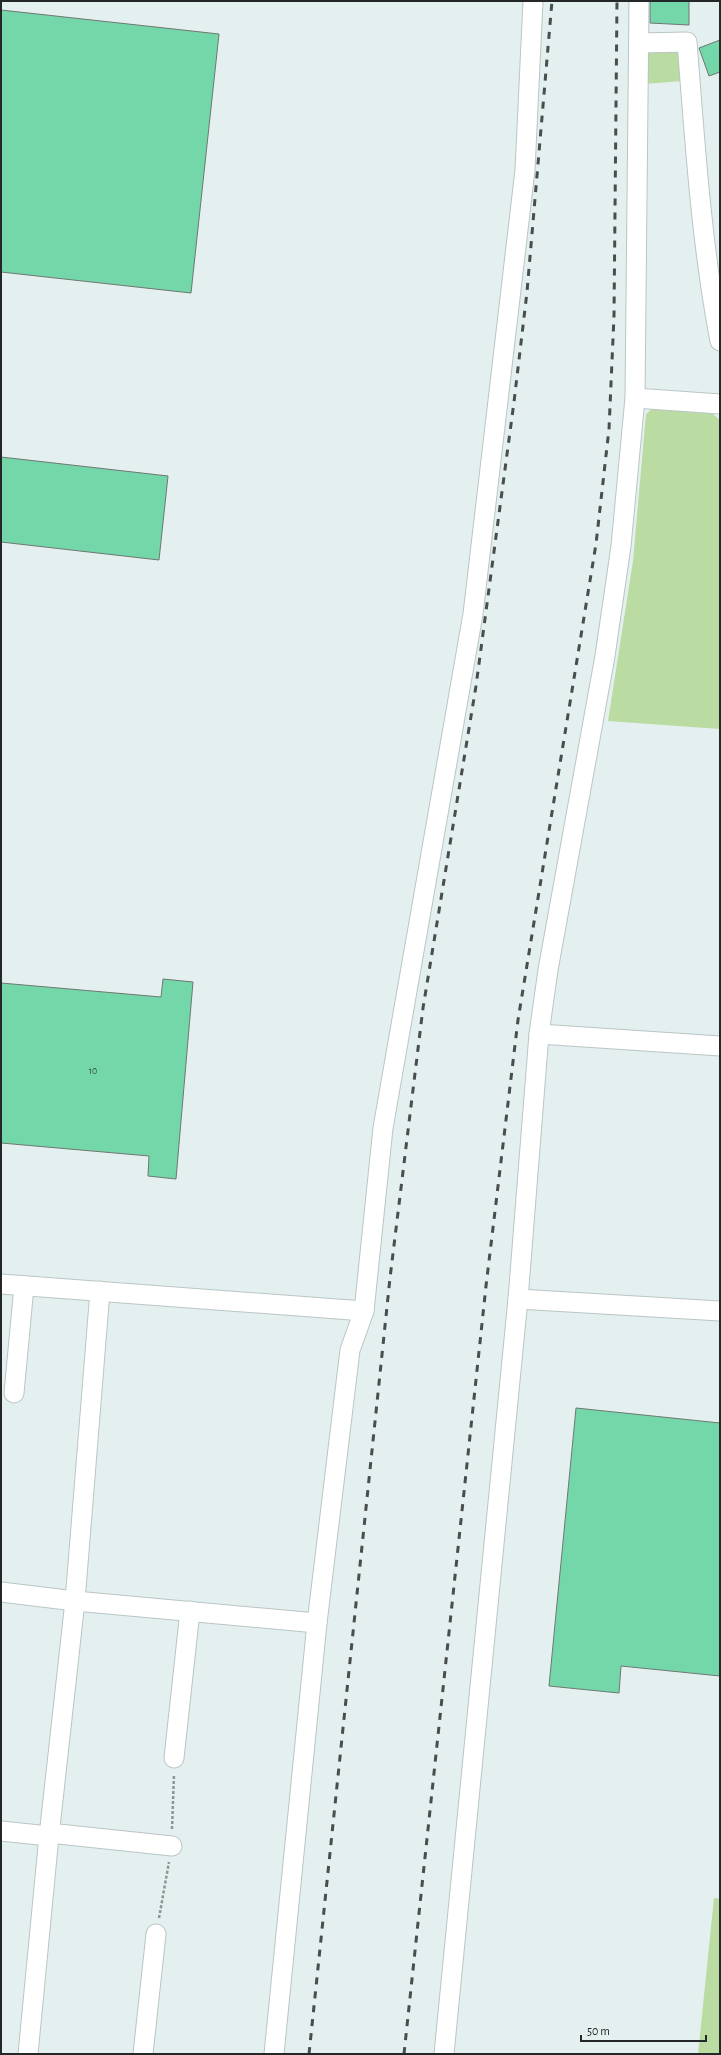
<svg xmlns="http://www.w3.org/2000/svg" width="721" height="2055" font-family="'Alegreya Sans',sans-serif">
<style>
.green{fill:#badba1}
.building{fill:#74d7aa;stroke:#6e7772}
.lines{fill:none;stroke-linecap:round;stroke-linejoin:round}
.minor-casing{stroke:#bac5c5;stroke-width:21}
.path{stroke:#8c9494;stroke-width:2.5;stroke-dasharray:3 2;stroke-linecap:butt}
.minor{stroke:#fff;stroke-width:19}
.rail{stroke:#484d4d;stroke-width:3;stroke-dasharray:7 7;stroke-linecap:butt}
.labels{text-anchor:middle;stroke-width:3;stroke-linejoin:round;paint-order:stroke}
.number-label{font-size:10px;fill:#375348}
</style>
<rect width="100%" height="100%" fill="#e4f0ef"/>
<!-- green -->
<g class="green">
<polygon points="676,50 683,56 683,81 644,84 644,57 651,51"/>
<polygon points="653,408 709,411 719,419 720,729 608,721 633,561 646,414"/>
<polygon points="714,1898 720,1899 720,2054 698,2054"/>
</g>
<!-- building -->
<g class="building">
<polygon points="650,1 689,1 689,25 650,23"/>
<polygon points="1,10 219,34 191,293 1,272"/>
<polygon points="720,40 720,72 709,76 699,48"/>
<polygon points="1,457 168,476 159,560 1,542"/>
<polygon points="163,979 193,982 176,1179 148,1176 149,1156 1,1143 1,983 161,997"/>
<polygon points="576,1408 720,1423 720,1676 621,1666 619,1693 549,1686"/>
</g>
<g class="lines">
<!-- minor casing -->
<g class="minor-casing">
<g id="minor">
<path d="M639,43L687,42C695,142 701,242 720,341"/>
<polyline points="635,398 720,404"/>
<polyline points="539,1034 720,1046"/>
<polyline points="1,1284 364,1311"/>
<polyline points="518,1299 720,1311"/>
<polyline points="14,1393 24,1286"/>
<polyline points="1,1592 75,1601 100,1291"/>
<polyline points="174,1758 190,1611"/>
<polyline points="1,1831 49,1836"/>
<polyline points="49,1833 172,1846"/>
<polyline points="28,2054 49,1836 75,1601 317,1623"/>
<polyline points="143,2054 156,1934"/>
<polyline points="274,2054 317,1623 350,1350 364,1311 383,1128 473,614 525,170 533,1"/>
<polyline points="444,2054 518,1299 539,1034 548,970 605,656 621,546 635,398 639,1"/>
</g>
</g>
<!-- path -->
<g class="path">
<polyline points="172,1829 174,1774"/>
<polyline points="159,1918 169,1862"/>
</g>
<!-- minor -->
<use href="#minor" class="minor"/>
<!-- rail -->
<g class="rail">
<polyline points="309,2054 390,1278 423,1008 476,686 514,402 527,292 552,1"/>
<polyline points="404,2054 486,1286 518,1020 596,544 609,429 614,316 617,1"/>
</g>
</g>
<g class="labels">
<!-- number labels -->
<g class="number-label">
<text x="93" y="1074">10</text>
</g>
</g>
<!-- border -->
<rect width="721" height="2055" fill="none" stroke="#232727" stroke-width="4"/>
<!-- scale -->
<path d="M581 2035v6h125v-6" fill="none" stroke="#232727" stroke-width="2"/>
<text x="587" y="2035" font-size="12" fill="#232727" stroke="#e4f0ef" stroke-width="3" paint-order="stroke">50 m</text>
</svg>
